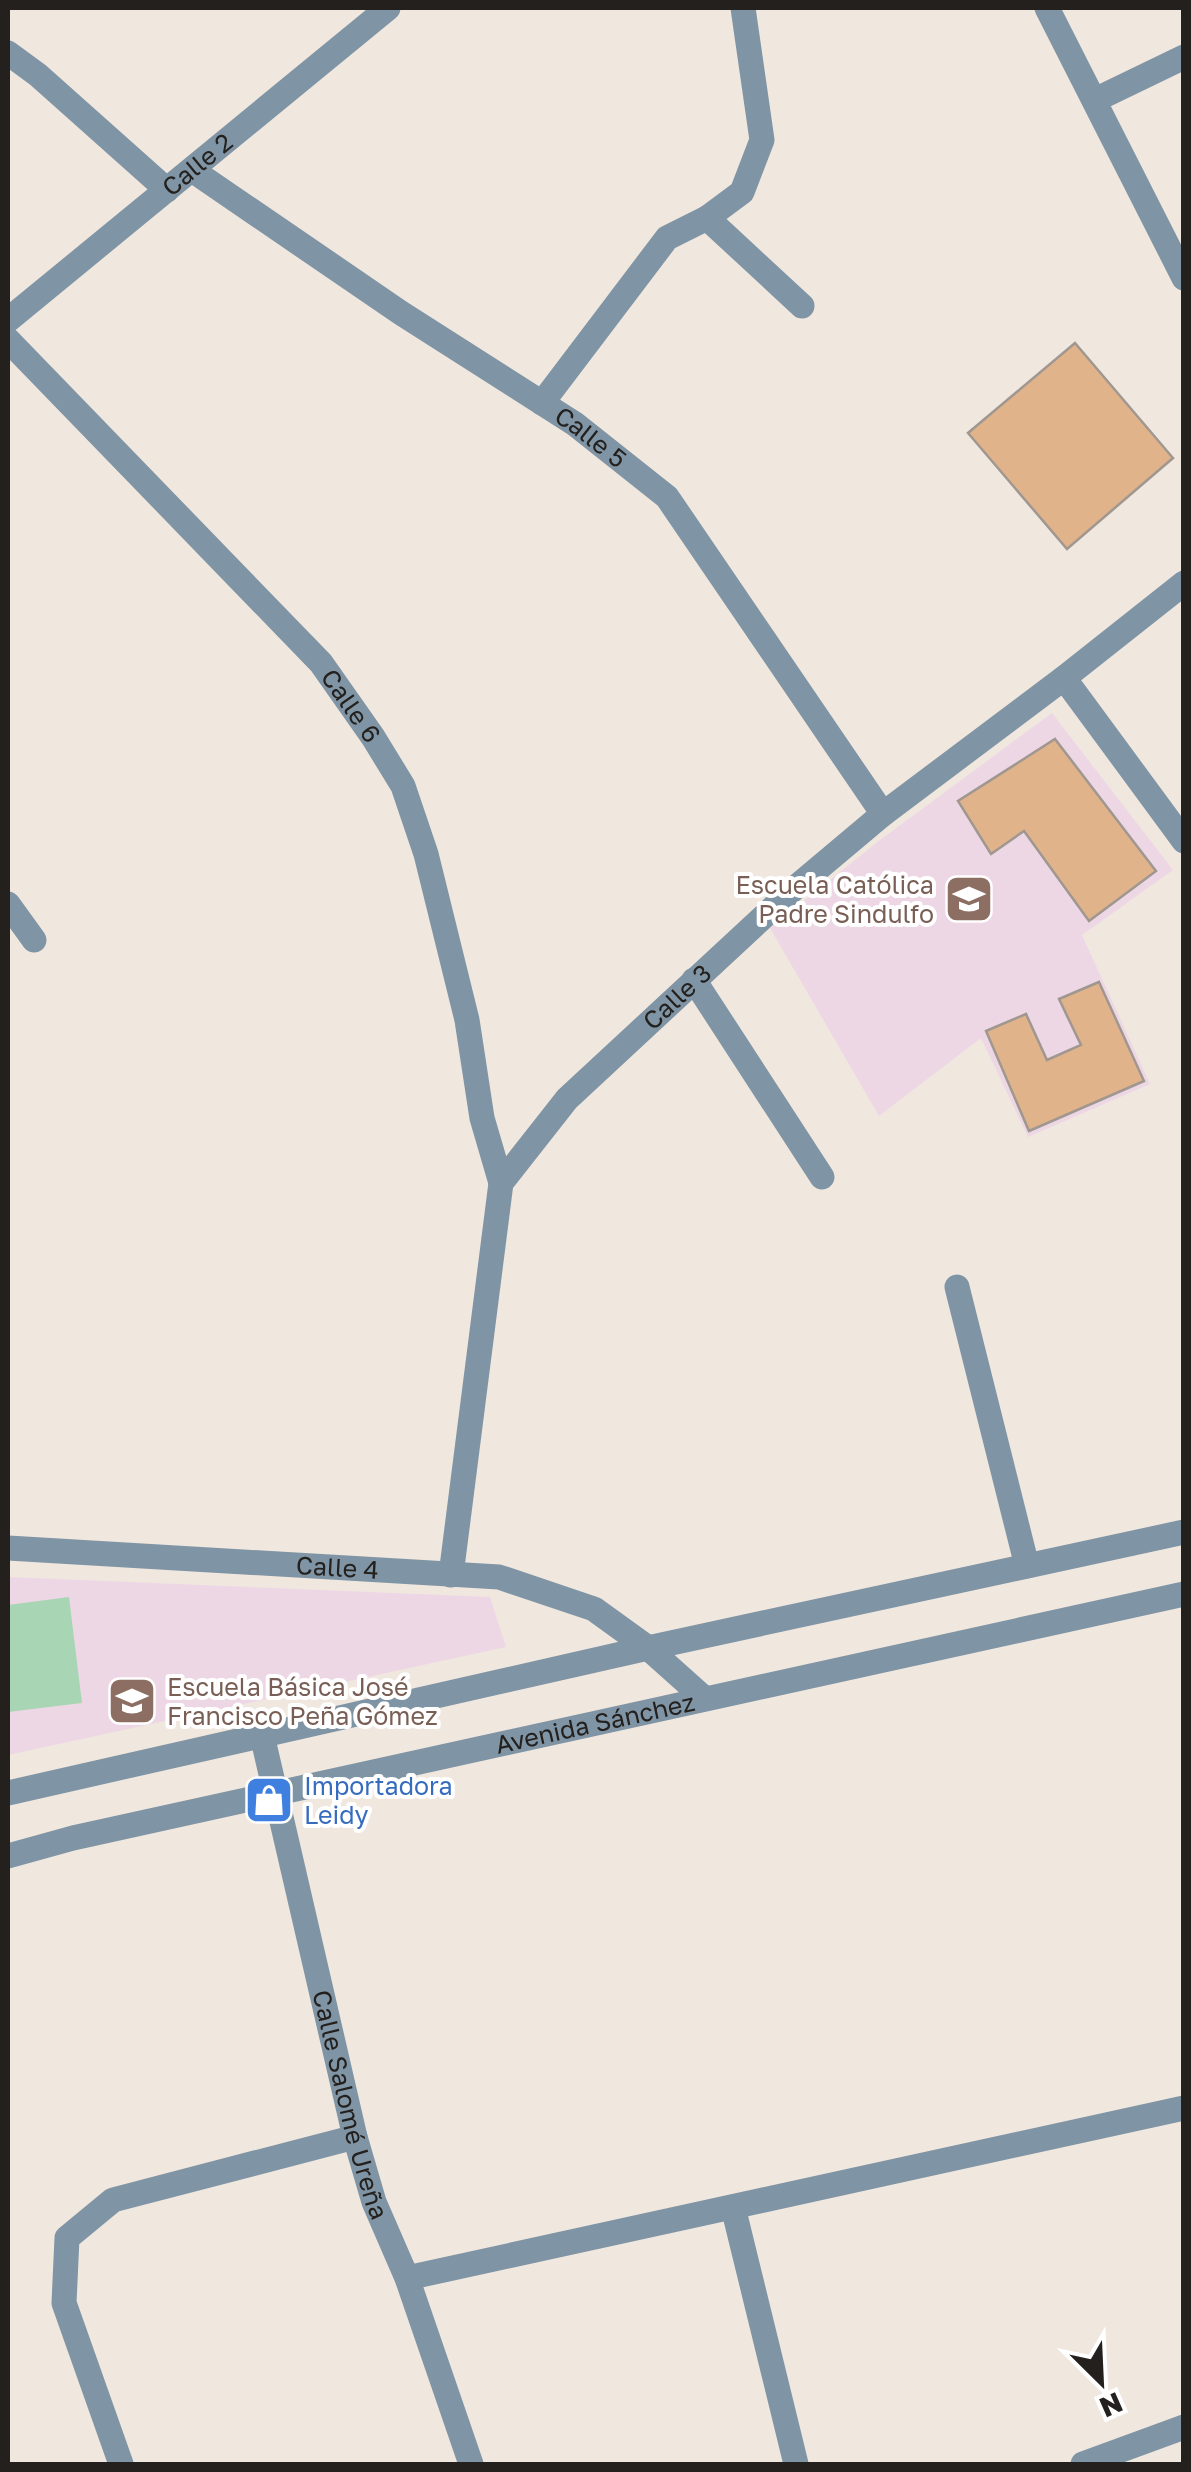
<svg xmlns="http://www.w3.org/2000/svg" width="1191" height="2472" font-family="'Golos Text',sans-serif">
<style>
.education{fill:#eed7e4}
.green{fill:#a8d6b4}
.building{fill:#e1b38b;stroke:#9f9790;stroke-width:2.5}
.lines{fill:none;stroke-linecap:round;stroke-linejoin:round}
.minor{stroke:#7f94a4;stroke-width:25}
.labels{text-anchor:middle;stroke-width:8;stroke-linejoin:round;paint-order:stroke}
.street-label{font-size:25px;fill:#23201d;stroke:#fff}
.education-label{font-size:25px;fill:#785e54;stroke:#fff;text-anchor:end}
.shop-label{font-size:25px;fill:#366cbe;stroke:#fff;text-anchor:start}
</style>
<rect width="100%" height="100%" fill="#f0e7df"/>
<!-- education -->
<g class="education">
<polygon points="1052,713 1173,870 1082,935 1150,1084 1028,1137 981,1038 879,1116 770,928 880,840"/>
<polygon points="8,1577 490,1597 506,1647 8,1755"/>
</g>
<!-- green -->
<polygon class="green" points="69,1597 82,1703 8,1712 8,1605"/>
<!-- building -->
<g class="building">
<polygon points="1075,343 1173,458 1067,549 968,433"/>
<polygon points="1055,739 1156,871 1089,921 1024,831 991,854 958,801"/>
<polygon points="1099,982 1144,1081 1029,1131 986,1031 1026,1014 1047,1060 1081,1045 1059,999"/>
</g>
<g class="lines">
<!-- minor -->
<g class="minor">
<polyline points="1047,8 1184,278"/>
<polyline points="8,53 38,75 167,190"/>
<polyline points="1095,100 1184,57"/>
<path id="s1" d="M192,170L401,313L575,424L667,497L883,814"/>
<polyline points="707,218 802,306"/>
<path id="s2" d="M8,320L388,8"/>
<path id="s3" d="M8,340L321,663L373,737L403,786L426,854L467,1020L482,1118L501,1183"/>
<polyline points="542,403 667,238 707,218 742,192 762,140 743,8"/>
<polyline points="1064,678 1184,841"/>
<polyline points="8,904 34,940"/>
<polyline points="694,980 822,1177"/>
<polyline points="957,1287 1027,1566"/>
<path id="s4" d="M8,1548L499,1577L594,1609L648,1648L704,1698"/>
<path id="s5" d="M451,1575L501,1183L567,1099L789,893L883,814L1064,678L1184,583"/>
<path id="s6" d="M262,1735L355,2137L374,2202L407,2278L471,2464"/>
<polyline points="8,1793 648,1648 1184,1532"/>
<path id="s7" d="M8,1856L73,1838L1184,1594"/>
<polyline points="733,2207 796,2464"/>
<polyline points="407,2278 1184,2108"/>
<polyline points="121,2464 64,2303 67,2238 113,2200 355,2137"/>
<polyline points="1083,2464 1184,2427"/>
</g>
</g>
<!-- icons -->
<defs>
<g id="school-square" transform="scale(2.5)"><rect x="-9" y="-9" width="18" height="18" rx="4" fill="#8d6e63" stroke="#fff"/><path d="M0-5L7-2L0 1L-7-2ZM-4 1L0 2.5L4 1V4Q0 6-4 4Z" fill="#fff"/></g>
<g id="shop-square" transform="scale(2.5)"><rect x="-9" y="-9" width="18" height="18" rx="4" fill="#3f7fe0" stroke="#fff"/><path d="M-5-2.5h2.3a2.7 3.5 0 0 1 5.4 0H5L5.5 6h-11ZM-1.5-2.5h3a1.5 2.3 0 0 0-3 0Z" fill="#fff"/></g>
</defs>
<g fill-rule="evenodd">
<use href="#school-square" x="969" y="899"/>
<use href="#school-square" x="132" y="1701"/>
<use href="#shop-square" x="269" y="1800"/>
</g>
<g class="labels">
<!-- street labels -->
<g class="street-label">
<text dy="9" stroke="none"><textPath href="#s2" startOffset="245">Calle 2</textPath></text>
<text dy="9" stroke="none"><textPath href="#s1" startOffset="480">Calle 5</textPath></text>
<text dy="9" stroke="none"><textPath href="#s3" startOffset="502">Calle 6</textPath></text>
<text dy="9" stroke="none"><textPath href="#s5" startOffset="652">Calle 3</textPath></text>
<text dy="9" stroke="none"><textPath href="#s4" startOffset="330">Calle 4</textPath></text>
<text dy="9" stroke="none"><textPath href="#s7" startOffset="602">Avenida Sánchez</textPath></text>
<text dy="9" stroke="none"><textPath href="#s6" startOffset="380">Calle Salomé Ureña</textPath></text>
</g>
<!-- education labels -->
<g class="education-label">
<text x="934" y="894">Escuela Católica<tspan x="934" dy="29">Padre Sindulfo</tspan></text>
<text x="167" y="1696" text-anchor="start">Escuela Básica José<tspan x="167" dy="29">Francisco Peña Gómez</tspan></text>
</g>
<!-- shop labels -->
<g class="shop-label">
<text x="304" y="1795">Importadora<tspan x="304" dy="29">Leidy</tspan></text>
</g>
</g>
<!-- border -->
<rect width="1191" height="2472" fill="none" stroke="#23201d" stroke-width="20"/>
<!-- north arrow -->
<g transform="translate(1101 2382) rotate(156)" stroke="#ffffff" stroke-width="8" paint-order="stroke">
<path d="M0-8L18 38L0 25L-18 38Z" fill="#23201d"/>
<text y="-15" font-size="28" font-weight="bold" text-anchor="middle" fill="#23201d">N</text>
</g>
</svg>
